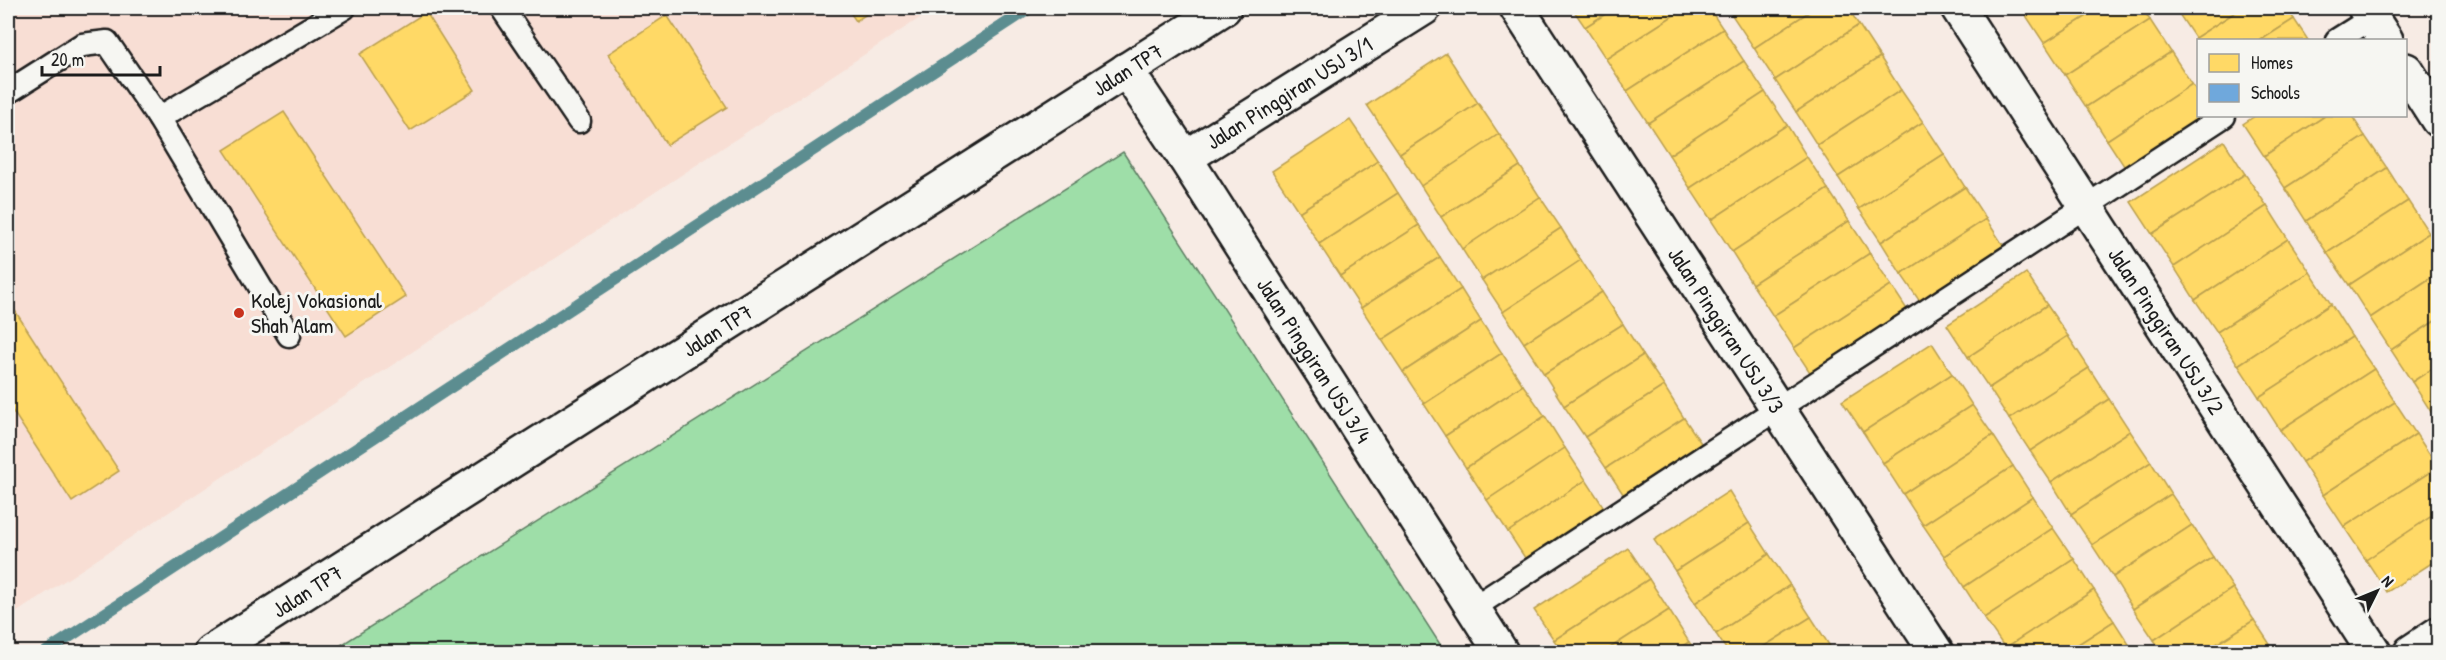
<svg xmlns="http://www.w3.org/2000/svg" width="2446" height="660" font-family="'Patrick Hand',sans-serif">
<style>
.built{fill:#f8ded4}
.green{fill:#9edea8;stroke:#5d7d62;stroke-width:1.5}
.homes{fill:#ffd966;stroke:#bba050;stroke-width:1.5}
.schools{fill:#6fa8dc;stroke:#567ea2;stroke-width:1.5}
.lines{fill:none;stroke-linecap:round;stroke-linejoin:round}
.stream{stroke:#5c8d90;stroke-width:12}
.lane-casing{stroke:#1c1c1c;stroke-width:27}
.street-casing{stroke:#1c1c1c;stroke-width:38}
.secondary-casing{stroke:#1c1c1c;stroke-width:38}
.lane{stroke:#f6f6f2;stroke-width:22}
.street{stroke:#f6f6f2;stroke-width:33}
.secondary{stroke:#f6f6f2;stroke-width:33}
.poi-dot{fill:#c8321e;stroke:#f6f6f2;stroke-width:2}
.labels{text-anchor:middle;stroke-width:6;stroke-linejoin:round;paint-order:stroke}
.street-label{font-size:22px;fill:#1c1c1c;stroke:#f6f6f2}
.poi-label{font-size:22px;fill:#1c1c1c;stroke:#f6f6f2;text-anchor:start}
</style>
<rect width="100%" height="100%" fill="#f7ebe4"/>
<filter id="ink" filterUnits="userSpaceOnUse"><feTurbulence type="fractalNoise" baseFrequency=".0167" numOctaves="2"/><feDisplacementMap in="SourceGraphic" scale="12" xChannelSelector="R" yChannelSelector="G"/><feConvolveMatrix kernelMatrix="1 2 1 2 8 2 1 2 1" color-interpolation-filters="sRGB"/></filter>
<g filter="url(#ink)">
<!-- built -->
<polygon class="built" points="8,8 935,8 8,618"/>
<!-- green -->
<polygon class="green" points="1123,152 1445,652 330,652"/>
<!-- homes -->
<g class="homes">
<polygon points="847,8 876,8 856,21"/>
<polygon points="1572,8 1615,8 1585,27"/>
<polygon points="1615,8 1685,8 1606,59 1585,27"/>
<polygon points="1685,8 1709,8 1723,29 1627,91 1606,59"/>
<polygon points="1727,8 1744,8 1732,15"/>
<polygon points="1744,8 1815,8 1754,48 1732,15"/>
<polygon points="1815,8 1848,8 1859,25 1775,80 1754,48"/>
<polygon points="2029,8 2100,8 2044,43 2023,11"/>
<polygon points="2100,8 2142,8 2150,20 2065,75 2044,43"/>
<polygon points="2175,8 2242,8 2195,38"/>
<polygon points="2242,8 2287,8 2294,19 2261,40 2198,40 2198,43 2195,38"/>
<polygon points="426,12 475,90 410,131 360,54"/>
<polygon points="667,15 727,107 667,145 608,54"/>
<polygon points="2294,19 2308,40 2261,40"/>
<polygon points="2150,20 2171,52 2086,107 2065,75"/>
<polygon points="1859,25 1880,57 1796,112 1775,80"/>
<polygon points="1723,29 1744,61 1648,123 1627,91"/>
<polygon points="2171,52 2192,84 2107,140 2086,107"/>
<polygon points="1446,53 1478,103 1400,154 1367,105"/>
<polygon points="1880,57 1901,90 1817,145 1796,112"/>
<polygon points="1744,61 1765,92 1669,155 1648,123"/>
<polygon points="2192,84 2198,93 2198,116 2213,116 2128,172 2107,140"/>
<polygon points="1901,90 1923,122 1838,177 1817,145"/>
<polygon points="1765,92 1787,125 1690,188 1669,155"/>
<polygon points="1478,103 1499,134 1421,186 1400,154"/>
<polygon points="284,112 406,297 346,336 224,150"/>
<polygon points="2255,116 2325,116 2264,156 2243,124"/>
<polygon points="2325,116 2352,116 2365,136 2285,188 2264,156"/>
<polygon points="1350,120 1378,161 1299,212 1272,171"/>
<polygon points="1923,122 1944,154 1859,209 1838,177"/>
<polygon points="1787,125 1807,157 1711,220 1690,188"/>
<polygon points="1499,134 1520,166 1441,217 1421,186"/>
<polygon points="2365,136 2387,168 2306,221 2285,188"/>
<polygon points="2224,141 2245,174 2152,234 2131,202"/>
<polygon points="1944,154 1965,187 1881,242 1859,209"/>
<polygon points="1807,157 1828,189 1732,252 1711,220"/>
<polygon points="1378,161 1398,193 1319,244 1299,212"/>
<polygon points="1520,166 1540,197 1462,249 1441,217"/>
<polygon points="2387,168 2408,201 2327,253 2306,221"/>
<polygon points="2245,174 2267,206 2174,267 2152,234"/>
<polygon points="1965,187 1986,219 1901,274 1881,242"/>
<polygon points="1828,189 1849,221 1752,284 1732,252"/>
<polygon points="1398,193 1419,225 1340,276 1319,244"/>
<polygon points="1540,197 1561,228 1482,280 1462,249"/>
<polygon points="2408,201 2429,233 2349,285 2327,253"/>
<polygon points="2267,206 2288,239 2195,300 2174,267"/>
<polygon points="1986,219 2007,251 1923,306 1901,274"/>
<polygon points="1849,221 1870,253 1773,316 1752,284"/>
<polygon points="1419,225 1440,257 1361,308 1340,276"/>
<polygon points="1561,228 1581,260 1503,312 1482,280"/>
<polygon points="2429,233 2438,247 2438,273 2370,318 2349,285"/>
<polygon points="2288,239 2310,272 2217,332 2195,300"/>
<polygon points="1870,253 1891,285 1794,348 1773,316"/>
<polygon points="1440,257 1461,289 1382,340 1361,308"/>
<polygon points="1581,260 1602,292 1524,343 1503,312"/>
<polygon points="2310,272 2331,304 2238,365 2217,332"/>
<polygon points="2026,273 2047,305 1968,357 1947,325"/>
<polygon points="2438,273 2438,319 2391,350 2370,318"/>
<polygon points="1891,285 1912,317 1815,380 1794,348"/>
<polygon points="1461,289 1481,321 1403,372 1382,340"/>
<polygon points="1602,292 1623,324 1544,374 1524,343"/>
<polygon points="8,300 119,471 72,502 8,404"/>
<polygon points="2331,304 2352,337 2259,397 2238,365"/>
<polygon points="2047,305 2068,336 1989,388 1968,357"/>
<polygon points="2438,319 2438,365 2412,382 2391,350"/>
<polygon points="1481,321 1502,353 1424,404 1403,372"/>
<polygon points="1623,324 1643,355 1564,406 1544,374"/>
<polygon points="2068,336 2089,368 2009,419 1989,388"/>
<polygon points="2352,337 2374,369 2280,430 2259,397"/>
<polygon points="1932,343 1952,374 1863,432 1842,401"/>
<polygon points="1502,353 1523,385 1445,436 1424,404"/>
<polygon points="1643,355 1664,386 1585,437 1564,406"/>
<polygon points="2438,365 2438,411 2433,415 2412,382"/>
<polygon points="2089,368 2109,399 2030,451 2009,419"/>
<polygon points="2374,369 2395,402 2302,462 2280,430"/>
<polygon points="1952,374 1972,405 1883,463 1863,432"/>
<polygon points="1523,385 1545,416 1466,468 1445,436"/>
<polygon points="1664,386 1684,418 1606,468 1585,437"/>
<polygon points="2109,399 2130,431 2051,482 2030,451"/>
<polygon points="2395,402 2416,434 2323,495 2302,462"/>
<polygon points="1972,405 1993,435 1903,494 1883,463"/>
<polygon points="1545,416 1565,448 1487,500 1466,468"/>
<polygon points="1684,418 1705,449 1627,500 1606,468"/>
<polygon points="2130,431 2151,462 2071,514 2051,482"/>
<polygon points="2416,434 2438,467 2344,527 2323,495"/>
<polygon points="1993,435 2013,466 1923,525 1903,494"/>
<polygon points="1565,448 1586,480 1508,532 1487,500"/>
<polygon points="2151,462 2171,494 2092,545 2071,514"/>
<polygon points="2013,466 2033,497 1944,556 1923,525"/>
<polygon points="2438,467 2438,512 2366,560 2344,527"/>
<polygon points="1586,480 1607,512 1529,564 1508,532"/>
<polygon points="1729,491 1749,523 1675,571 1654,540"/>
<polygon points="2171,494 2192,525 2113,577 2092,545"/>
<polygon points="2033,497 2053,528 1964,587 1944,556"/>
<polygon points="2438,512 2438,559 2387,592 2366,560"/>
<polygon points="1749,523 1769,554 1695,603 1675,571"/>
<polygon points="2192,525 2213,557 2133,609 2113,577"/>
<polygon points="2053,528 2074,559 1984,618 1964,587"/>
<polygon points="1628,548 1649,579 1554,640 1534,610"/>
<polygon points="1769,554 1790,585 1716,634 1695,603"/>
<polygon points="2213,557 2233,588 2154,640 2133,609"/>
<polygon points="2074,559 2094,590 2005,648 1984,618"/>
<polygon points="1649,579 1669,610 1604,652 1562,652 1554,640"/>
<polygon points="1790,585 1811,617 1755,652 1728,652 1716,634"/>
<polygon points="2233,588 2254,620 2204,652 2162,652 2154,640"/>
<polygon points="2094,590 2114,621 2066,652 2007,652 2005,648"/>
<polygon points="1669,610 1689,642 1673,652 1604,652"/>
<polygon points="1811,617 1831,648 1824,652 1755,652"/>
<polygon points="2254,620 2275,652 2204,652"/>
<polygon points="2114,621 2134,652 2066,652"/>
<polygon points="1689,642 1697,652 1673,652"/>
</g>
<!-- schools -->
<polygon class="schools" points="193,8 207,8 197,14"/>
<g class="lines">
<!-- stream -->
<polyline class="stream" points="46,652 1030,8"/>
<!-- lane casing -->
<g class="lane-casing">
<g id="lane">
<polyline points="502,8 579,121"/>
<polyline points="2337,40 2372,18"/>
<polyline points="8,92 82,45 107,42 159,118 289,335"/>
<polyline points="159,118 344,8"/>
<polyline points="1473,608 2224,116"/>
</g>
</g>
<!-- street casing -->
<g class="street-casing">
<g id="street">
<path id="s1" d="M1517,8L1936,652"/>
<path id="s2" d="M1958,8L2374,652"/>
<polyline points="2365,8 2386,40"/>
<path id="s3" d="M1126,70L1185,158L1501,652"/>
<polyline points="2406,70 2438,120"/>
<path id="s4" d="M1185,158L1424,8"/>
<polyline points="2411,652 2438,634"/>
</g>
</g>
<!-- secondary casing -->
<g class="secondary-casing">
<g id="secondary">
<path id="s5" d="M211,652L1224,8"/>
</g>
</g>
<!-- lane -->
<use href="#lane" class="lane"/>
<!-- street -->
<use href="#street" class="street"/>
<!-- secondary -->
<use href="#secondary" class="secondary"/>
</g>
</g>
<!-- markers -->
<circle class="poi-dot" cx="239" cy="313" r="6"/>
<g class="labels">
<!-- street labels -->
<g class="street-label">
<text dy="8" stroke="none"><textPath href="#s5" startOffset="1086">Jalan TP7</textPath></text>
<text dy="8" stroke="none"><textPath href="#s4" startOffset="123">Jalan Pinggiran USJ 3/1</textPath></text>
<text dy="8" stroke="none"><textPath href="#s5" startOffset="600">Jalan TP7</textPath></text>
<text dy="8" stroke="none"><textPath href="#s1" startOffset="384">Jalan Pinggiran USJ 3/3</textPath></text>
<text dy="8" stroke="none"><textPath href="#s2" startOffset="384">Jalan Pinggiran USJ 3/2</textPath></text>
<text dy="8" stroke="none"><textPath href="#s3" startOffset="346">Jalan Pinggiran USJ 3/4</textPath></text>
<text dy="8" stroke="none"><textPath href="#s5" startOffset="114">Jalan TP7</textPath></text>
</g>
<!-- poi labels -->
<g class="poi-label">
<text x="251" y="308">Kolej Vokasional<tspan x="251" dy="25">Shah Alam</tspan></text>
</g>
</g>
<!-- margin -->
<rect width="2446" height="660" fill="none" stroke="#f6f6f2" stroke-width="30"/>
<rect x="15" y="15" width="2416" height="630" fill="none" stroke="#1c1c1c" stroke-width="2" filter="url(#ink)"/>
<!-- legend -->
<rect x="2197" y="39" width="210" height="78" fill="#f6f6f2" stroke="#9f9f9c" stroke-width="1.5"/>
<rect x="2209" y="54" width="30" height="18" fill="#ffd966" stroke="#9f9f9c" stroke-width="1.5"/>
<text x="2251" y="69" font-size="18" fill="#1c1c1c">Homes</text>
<rect x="2209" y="84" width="30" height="18" fill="#6fa8dc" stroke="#9f9f9c" stroke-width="1.5"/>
<text x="2251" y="99" font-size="18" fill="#1c1c1c">Schools</text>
<!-- north arrow -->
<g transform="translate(2377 591) rotate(47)" stroke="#f6f6f2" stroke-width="4.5" paint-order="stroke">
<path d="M0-4.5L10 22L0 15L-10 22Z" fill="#1c1c1c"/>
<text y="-9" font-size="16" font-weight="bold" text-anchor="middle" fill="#1c1c1c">N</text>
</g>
<!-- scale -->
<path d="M42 66v9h118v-9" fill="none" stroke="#1c1c1c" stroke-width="3"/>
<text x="51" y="66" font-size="18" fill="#1c1c1c" stroke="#f6f6f2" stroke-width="4.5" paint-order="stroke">20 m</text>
</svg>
